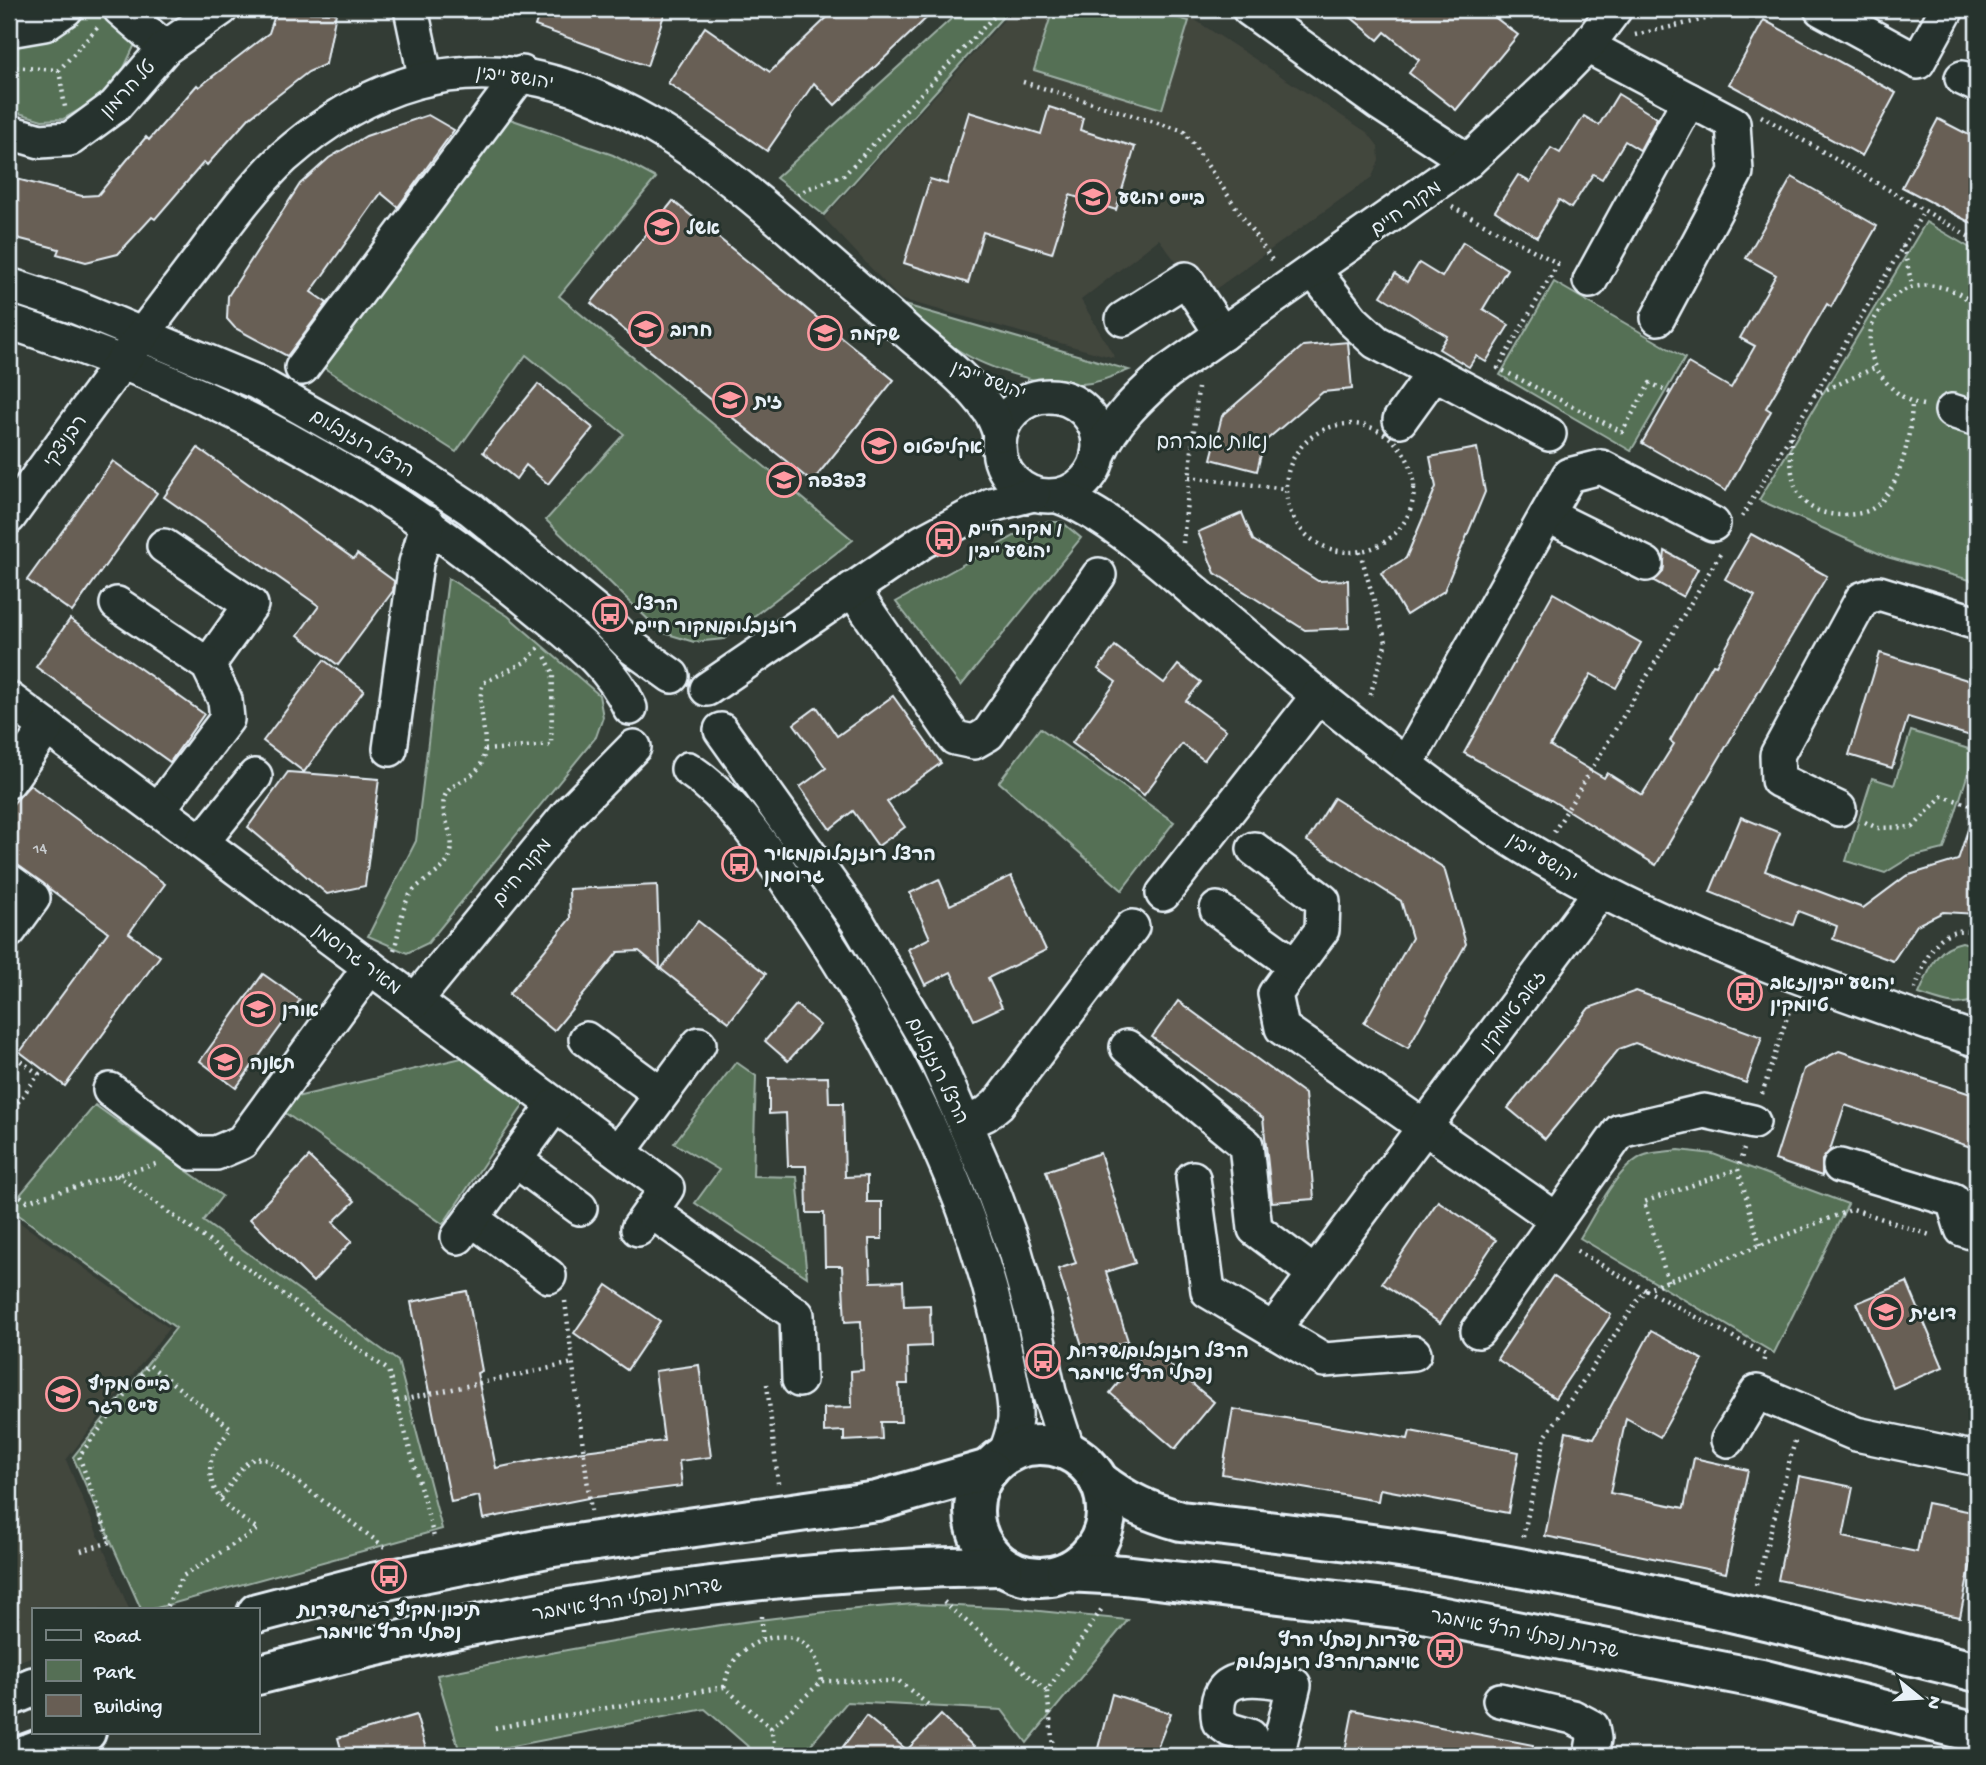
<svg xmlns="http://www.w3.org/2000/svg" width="1986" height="1765" font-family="'Gochi Hand','Playpen Sans Hebrew',sans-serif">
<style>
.built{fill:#43463e}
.green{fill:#556f55;stroke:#9eb0a6;stroke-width:2}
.building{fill:#685e54;stroke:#e8f1f8;stroke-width:2}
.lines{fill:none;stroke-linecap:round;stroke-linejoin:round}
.minor-casing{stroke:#e8f1f8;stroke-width:38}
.major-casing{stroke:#e8f1f8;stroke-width:44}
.path{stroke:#e8f1f8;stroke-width:4.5;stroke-dasharray:2 5;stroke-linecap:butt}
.minor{stroke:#26332d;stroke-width:33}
.major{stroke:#26332d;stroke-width:38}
.labels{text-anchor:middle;stroke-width:6;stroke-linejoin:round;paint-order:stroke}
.number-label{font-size:16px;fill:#c8cccf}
.street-label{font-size:19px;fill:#e8f1f8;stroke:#26332d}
.poi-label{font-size:19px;font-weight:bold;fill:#e8f1f8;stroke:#26332d;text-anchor:start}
.neighbourhood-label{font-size:21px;fill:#e8f1f8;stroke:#26332d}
</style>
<rect width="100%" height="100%" fill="#333c35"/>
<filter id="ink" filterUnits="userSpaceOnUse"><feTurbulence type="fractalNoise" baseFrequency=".0143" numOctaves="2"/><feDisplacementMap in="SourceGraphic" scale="14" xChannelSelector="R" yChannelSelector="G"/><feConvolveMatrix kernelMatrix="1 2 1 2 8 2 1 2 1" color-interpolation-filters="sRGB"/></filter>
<g filter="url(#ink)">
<!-- built -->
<g class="built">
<polygon points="1014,9 1178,9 1368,133 1378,146 1379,161 1372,177 1203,298 1159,239 1081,300 1115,358 900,299 824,218"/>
<polygon points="9,1215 169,1328 66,1460 129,1609 33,1609 33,1656 9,1665"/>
</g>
<!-- green -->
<g class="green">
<path d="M92,9C114,9 125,24 137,40L123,70L100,98L63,119L42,120L9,110V46C38,49 69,24 92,9Z"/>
<polygon points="962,9 1010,9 824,215 776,178"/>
<polygon points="1053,9 1147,9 1189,21 1162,109 1034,70"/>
<polygon points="510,119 613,155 656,178 559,296 853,540 724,639 694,642 661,632 546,520 624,434 526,355 456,452 318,364"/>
<polygon points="1926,222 1977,252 1977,582 1887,557 1759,500"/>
<polygon points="1554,282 1685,358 1631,451 1500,375"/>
<path d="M905,305L1129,370C1113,376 1099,383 1082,384C1042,387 982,368 949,344C934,333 919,318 905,305Z"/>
<polygon points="1039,522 1062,522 1081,538 961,686 896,602"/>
<polygon points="448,578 508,616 599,695 603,717 596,737 428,943 407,953 368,936 416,841"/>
<polygon points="1040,728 1174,822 1122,890 999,782"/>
<polygon points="1911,731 1975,751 1944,849 1911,857 1885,873 1846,861 1872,778 1894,785"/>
<path d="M1962,942L1977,946V999C1956,1009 1941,1001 1919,994C1930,970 1934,948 1962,942Z"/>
<polygon points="470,1056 529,1097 443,1224 271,1103"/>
<polygon points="736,1062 756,1076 753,1176 797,1177 807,1277 695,1203 719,1170 674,1143"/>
<polygon points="95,1105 222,1196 203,1221 398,1361 442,1529 153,1609 141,1609 73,1457 176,1328 9,1208"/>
<path d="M1679,1150L1713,1154L1848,1204L1774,1353L1580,1238C1595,1214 1618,1165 1645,1155C1655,1151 1668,1152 1679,1150Z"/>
<path d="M914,1604L1020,1609L1128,1620L1027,1743L1002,1710L847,1702L801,1756H759L705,1709L461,1756L437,1675C595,1643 753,1616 914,1604Z"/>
</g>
<!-- building -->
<g class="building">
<polygon points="541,9 666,9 647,66 535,26"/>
<polygon points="836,9 936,9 835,105 814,83 767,151 668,83 705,27 770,72"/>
<polygon points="1341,9 1484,9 1518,35 1456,110 1409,73 1419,60 1385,32 1378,40"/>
<polygon points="276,12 336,13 326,64 308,72 250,117 207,165 204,162 155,219 152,217 118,254 86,262 57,254 59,249 9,236 9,177 82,196 98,195 146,137 149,140 197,85 199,87 269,33"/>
<polygon points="1764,20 1896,93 1862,156 1729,84"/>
<polygon points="1618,94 1657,118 1640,150 1625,141 1602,179 1593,174 1571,208 1559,200 1537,237 1495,211 1518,175 1530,182 1551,148 1560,153 1584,116 1599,125"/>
<polygon points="1049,107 1083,118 1080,130 1135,147 1116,210 1070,195 1052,253 983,232 968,283 904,263 930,179 947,184 969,112 1041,134"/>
<polygon points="428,115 454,130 398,207 381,193 311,292 327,303 287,356 235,328 227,319 228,296 300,184 329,158 366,136"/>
<polygon points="1938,119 1977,139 1977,226 1902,187"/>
<polygon points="1792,177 1877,226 1831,307 1827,304 1766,408 1771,411 1726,491 1642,443 1688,363 1731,388 1755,346 1740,338 1776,275 1746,258"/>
<polygon points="673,201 894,380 812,482 591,303"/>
<polygon points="1463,242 1507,269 1483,309 1509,325 1486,362 1476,356 1469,367 1439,349 1447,336 1381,296 1395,274 1407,282 1419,263 1442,277"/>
<polygon points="1348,342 1352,389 1323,392 1264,442 1257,471 1211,459 1222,416 1303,346"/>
<polygon points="538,384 593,428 548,484 526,465 516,479 483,452"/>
<polygon points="198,448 354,559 357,554 394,581 393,591 338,665 298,635 319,606 164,497"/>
<polygon points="1477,448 1485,492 1444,591 1406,615 1381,573 1406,558 1436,487 1430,457"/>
<polygon points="113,461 157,493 72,612 27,580"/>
<polygon points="1242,513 1253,540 1318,581 1348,580 1349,628 1305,630 1215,573 1198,532"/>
<polygon points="1751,534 1827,576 1656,865 1551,800 1464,753 1553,593 1641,643 1616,688 1591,674 1550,746 1604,778 1607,773 1642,795 1674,744 1670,741 1713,664 1716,665 1755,596 1725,579"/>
<polygon points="1665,551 1698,569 1683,597 1654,581 1663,572"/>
<polygon points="70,619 204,714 170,762 36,667"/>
<polygon points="1115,646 1164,683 1178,665 1201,682 1186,701 1226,730 1204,760 1182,744 1144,795 1072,743 1116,682 1098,669"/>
<polygon points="1880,653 1977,683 1977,738 1908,717 1892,768 1849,755"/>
<polygon points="324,660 364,690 304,772 263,741"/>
<polygon points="893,696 941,763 887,802 905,827 878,846 853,811 830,829 800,787 826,768 794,724 817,707 837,736"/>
<polygon points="288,772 379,779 365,886 327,894 248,827"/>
<polygon points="30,785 165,884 129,933 160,956 65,1086 20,1052 108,932 9,859 9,808"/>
<polygon points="1334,798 1444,868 1466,944 1408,1048 1364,1023 1412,938 1401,901 1307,841"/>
<polygon points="1973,814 1977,815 1977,914 1943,912 1917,925 1893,961 1833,939 1837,926 1798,911 1793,925 1710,892 1741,817 1780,833 1765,871 1863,908 1906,876 1958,860"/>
<polygon points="1011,876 1046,950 988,978 1002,1007 974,1020 951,972 925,985 908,949 930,938 910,893 939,879 950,905"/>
<polygon points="657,885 660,968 639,951 618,952 554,1031 509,994 570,919 569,889"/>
<polygon points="698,921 766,974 729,1022 661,969"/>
<polygon points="263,974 300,1000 236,1088 200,1061"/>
<polygon points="1636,991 1762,1037 1746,1083 1635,1043 1619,1049 1545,1139 1508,1108 1589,1008"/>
<polygon points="1178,1001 1305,1094 1314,1199 1272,1202 1263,1118 1152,1037"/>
<polygon points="796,1005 820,1025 788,1061 765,1041"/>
<polygon points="1839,1051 1977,1096 1977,1149 1845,1105 1830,1150 1822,1160 1822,1176 1775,1160 1804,1069"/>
<polygon points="828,1077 829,1103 843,1103 845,1177 867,1176 867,1202 882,1202 882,1239 869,1239 871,1282 903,1281 904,1306 930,1305 931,1346 907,1347 908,1384 899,1384 901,1422 881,1422 882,1439 844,1441 844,1431 824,1432 824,1408 852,1407 851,1371 863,1370 861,1321 845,1322 842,1266 825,1266 824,1213 807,1213 806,1166 788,1166 786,1113 769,1114 769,1078"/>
<polygon points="1100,1153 1135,1263 1106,1272 1128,1341 1085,1355 1058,1269 1076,1263 1046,1171"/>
<polygon points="309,1157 355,1201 333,1222 352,1241 313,1282 250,1219"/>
<polygon points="1438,1201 1496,1240 1440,1323 1382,1283"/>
<polygon points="1553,1276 1611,1315 1555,1398 1497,1359"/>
<polygon points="1907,1282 1943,1367 1893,1388 1857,1303"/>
<polygon points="607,1285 660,1321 627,1370 574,1333"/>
<polygon points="467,1291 482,1371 477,1373 496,1468 576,1452 664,1441 655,1371 699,1365 711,1457 679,1461 682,1486 588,1498 483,1519 479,1496 451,1502 411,1302"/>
<polygon points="1651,1331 1703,1360 1660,1437 1626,1418 1610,1493 1684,1508 1694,1458 1748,1470 1726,1573 1545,1536 1566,1432 1594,1438"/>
<polygon points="1148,1347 1214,1402 1175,1449 1110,1393"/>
<polygon points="1233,1409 1408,1439 1410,1431 1519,1452 1508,1513 1380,1489 1378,1501 1222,1474"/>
<polygon points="1799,1476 1853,1487 1843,1537 1917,1552 1927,1503 1977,1513 1977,1533 1960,1617 1778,1580"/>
<polygon points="1112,1694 1171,1713 1154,1756 1096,1756"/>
<polygon points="1353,1710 1533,1745 1532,1756 1344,1756"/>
<polygon points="416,1715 428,1756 343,1756 338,1738"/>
<polygon points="941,1715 983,1756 836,1756 866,1716 907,1750"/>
</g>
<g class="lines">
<!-- minor casing -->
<g class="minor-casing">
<g id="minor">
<polyline points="120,9 165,48"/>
<polyline points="411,9 425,75"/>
<polyline points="1249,9 1379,103 1468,161"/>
<polyline points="1821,9 1918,62 1947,9"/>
<polyline points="9,30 44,24 66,9"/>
<polyline points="1587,46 1733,123 1736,172 1658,318"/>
<polyline points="1962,78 1977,85"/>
<polyline points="9,132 40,141 70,139 115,106 165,48 221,9"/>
<polyline points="1314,271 1352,320 1376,342 1549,434"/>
<polyline points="1590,281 1689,100"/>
<polyline points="9,285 76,307 256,382 415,472 471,509 598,613 633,648 672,676"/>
<polyline points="1123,319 1186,279 1222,334"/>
<path d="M9,322C204,385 375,474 533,605C569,635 611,664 630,708"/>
<polyline points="302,368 522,73"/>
<circle cx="1049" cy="446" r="50"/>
<polyline points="1952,411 1977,419"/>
<polyline points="1400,420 1434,373"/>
<path d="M1098,455C1114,420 1138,398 1166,373L1468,161L1550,84L1587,46L1615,9"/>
<path d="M1058,496C1114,516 1177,578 1224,617C1302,683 1382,749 1466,809C1618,918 1801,979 1977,1040"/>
<polyline points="1547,515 1646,564"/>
<path d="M9,517C67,436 126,355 187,276C218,236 247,192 284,157C463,0 626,86 782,222C825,260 869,298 912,336C938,358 970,382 989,410C995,418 997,425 1000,434"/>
<polyline points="164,546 251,605 208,665"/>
<polyline points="852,589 955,738 974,742 988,734 1099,575"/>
<polyline points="117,604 208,665 225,700 227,719 158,810"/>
<polyline points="707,689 922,542 991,505 1033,494"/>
<polyline points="9,699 667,1188 638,1229"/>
<polyline points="721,730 857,921 932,1050 988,1177 1014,1248 1033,1316 1049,1392 1068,1451"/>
<polyline points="390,749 416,563 428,523"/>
<polyline points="1407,763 1569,475 1601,467 1713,524"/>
<path d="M688,769C736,801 768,853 800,901C893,1038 974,1192 1006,1356C1010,1377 1016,1398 1015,1419C1014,1431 1009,1443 1005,1455"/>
<polyline points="9,781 47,727"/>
<polyline points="1839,809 1778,780 1777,755 1862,599 1879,593 1977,623"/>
<polyline points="202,842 255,776"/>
<polyline points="1254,849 1323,901 1322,930 1275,994 1282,1028 1556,1219"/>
<polyline points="9,881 33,898 9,931"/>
<polyline points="1163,894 1318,696"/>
<polyline points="1217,909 1296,966"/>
<polyline points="415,1001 568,814 634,747"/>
<polyline points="586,1039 661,1094"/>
<polyline points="1127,1047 1246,1145 1255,1229 1315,1274"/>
<polyline points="110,1090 193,1153 216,1153 242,1142 370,967"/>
<polyline points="965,1124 986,1114 998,1104 1132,927"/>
<polyline points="619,1152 699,1044"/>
<polyline points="515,1160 580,1208"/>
<polyline points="1840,1166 1953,1200 1962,1229 1977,1234"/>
<polyline points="1193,1178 1208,1291 1324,1360 1414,1353"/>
<polyline points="651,1211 797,1315 799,1380"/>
<polyline points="472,1219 549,1276"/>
<polyline points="458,1237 555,1105"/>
<polyline points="1273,1330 1600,892"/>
<polyline points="1478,1331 1620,1131 1704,1111 1753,1122"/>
<polyline points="1728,1440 1757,1392 1856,1434 1977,1459"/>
<polyline points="1500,1700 1573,1717 1592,1727 1594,1739 1591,1756"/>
<path d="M1250,1736L1230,1730L1219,1722C1209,1669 1259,1677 1294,1685L1277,1756"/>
</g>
</g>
<!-- major casing -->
<g class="major-casing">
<g id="major">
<circle cx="1040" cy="1511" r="66"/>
<path d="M1099,1481C1126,1502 1149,1512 1181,1521C1258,1530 1336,1538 1413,1550C1603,1579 1791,1625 1977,1672"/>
<polyline points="1066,1572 1124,1575 1403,1609 1761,1679 1977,1733"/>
<polyline points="257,1613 372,1583 547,1548 877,1501 989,1469"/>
<path d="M257,1675C502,1612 750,1568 1003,1566"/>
<polyline points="9,1697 33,1687"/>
<polyline points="21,1756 86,1732"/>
</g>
</g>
<!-- path -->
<g class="path">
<polyline points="1635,35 1750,9"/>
<polyline points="9,67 59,70 98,27"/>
<polyline points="59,70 65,107"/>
<polyline points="1023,82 1184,131 1274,263"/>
<polyline points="1761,116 1977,241"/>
<polyline points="798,195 807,189 844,175 1001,9"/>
<polyline points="1452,207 1559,264"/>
<polyline points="1903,246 1912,285"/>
<polyline points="1558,264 1498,368 1622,432 1650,383 1671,393"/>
<polyline points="1814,395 1874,368"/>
<path d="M1923,405C1908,402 1897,394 1887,383C1834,323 1914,248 1977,307"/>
<circle cx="1350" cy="488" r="64"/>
<path d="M1791,436C1790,475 1790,512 1839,515C1848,515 1862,514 1870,510C1901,493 1911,434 1912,403"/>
<polyline points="1189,477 1286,489"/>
<polyline points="1742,517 1924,211"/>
<polyline points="1183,543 1198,388"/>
<polyline points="1360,552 1386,642 1369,699"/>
<polyline points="485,750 551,745 553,673 545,656"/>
<polyline points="1865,822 1877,828 1913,827 1942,796 1977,807"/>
<polyline points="1554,832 1720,554"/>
<path d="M394,950C400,931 400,910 411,893C421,880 445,872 450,856C457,836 440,818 444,799C448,781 475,781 482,762C491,737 475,709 483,683L527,661L539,647"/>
<path d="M1915,989C1927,958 1936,921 1977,933"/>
<polyline points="9,1053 39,1074 9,1114"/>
<polyline points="1762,1094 1791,1005"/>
<polyline points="1744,1149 1738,1169 1760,1245"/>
<polyline points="117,1175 388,1370 434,1537"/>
<polyline points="9,1188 27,1201 156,1164"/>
<polyline points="1668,1281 1644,1202 1738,1169"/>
<polyline points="1645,1290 1853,1209 1933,1236"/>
<polyline points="1646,1290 1765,1354 1763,1364"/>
<polyline points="565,1301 591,1511"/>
<polyline points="767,1384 778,1483"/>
<polyline points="397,1401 573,1363"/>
<polyline points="221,1498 244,1465 255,1458 268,1460 386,1548"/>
<polyline points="1523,1537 1545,1437 1645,1290 1574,1249"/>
<path d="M81,1551L110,1542L79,1456L149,1365L231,1428C225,1437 213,1450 211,1461C205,1494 233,1514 258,1529L183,1576L165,1609"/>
<polyline points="1756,1585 1795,1441"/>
<polyline points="944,1602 1047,1691"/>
<polyline points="762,1639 762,1611"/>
<path d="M724,1687C726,1681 727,1672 731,1666C743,1642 785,1625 807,1646C817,1655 819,1668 822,1681"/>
<polyline points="495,1728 724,1687 771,1728"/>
<polyline points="776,1756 771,1728 822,1681 899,1681 931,1707"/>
<polyline points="1054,1756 1047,1691 1103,1607"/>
</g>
<!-- minor -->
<use href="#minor" class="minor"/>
<!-- major -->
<use href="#major" class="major"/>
</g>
</g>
<!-- icons -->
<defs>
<g id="school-ring" transform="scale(1.75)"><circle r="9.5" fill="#26332d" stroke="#ff9aa2" stroke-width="1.5"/><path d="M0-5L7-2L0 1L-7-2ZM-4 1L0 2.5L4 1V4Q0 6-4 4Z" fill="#ff9aa2"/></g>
<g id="bus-ring" transform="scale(1.75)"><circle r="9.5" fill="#26332d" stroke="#ff9aa2" stroke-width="1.5"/><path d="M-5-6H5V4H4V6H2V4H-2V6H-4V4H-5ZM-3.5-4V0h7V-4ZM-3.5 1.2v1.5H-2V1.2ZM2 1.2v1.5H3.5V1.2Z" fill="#ff9aa2"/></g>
</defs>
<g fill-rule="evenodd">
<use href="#school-ring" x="1093" y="197"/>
<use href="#school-ring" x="662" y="227"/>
<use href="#school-ring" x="646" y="329"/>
<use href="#school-ring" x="825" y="333"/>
<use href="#school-ring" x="730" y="400"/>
<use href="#school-ring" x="879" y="446"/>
<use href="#school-ring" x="784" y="480"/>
<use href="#bus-ring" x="944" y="539"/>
<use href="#bus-ring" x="610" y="614"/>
<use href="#bus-ring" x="739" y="864"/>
<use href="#bus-ring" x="1745" y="993"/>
<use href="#school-ring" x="258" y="1009"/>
<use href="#school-ring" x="225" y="1062"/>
<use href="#school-ring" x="1886" y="1312"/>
<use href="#bus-ring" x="1043" y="1361"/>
<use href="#school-ring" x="63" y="1394"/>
<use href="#bus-ring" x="389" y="1576"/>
<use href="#bus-ring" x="1445" y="1650"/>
</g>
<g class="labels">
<!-- number labels -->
<g class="number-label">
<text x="40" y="853">14</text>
</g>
<!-- street labels -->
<g class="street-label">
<text transform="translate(515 76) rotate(8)" y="7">יהושע ייבין</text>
<text transform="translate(127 88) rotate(-47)" y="7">טל חרמון</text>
<text transform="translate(1405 207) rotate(-35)" y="7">מקור חיים</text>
<text transform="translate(989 379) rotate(21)" y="7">יהושע ייבין</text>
<text transform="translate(64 440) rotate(-54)" y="7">רבניצקי</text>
<text transform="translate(363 442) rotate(30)" y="7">הרצל רוזנבלום</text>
<text transform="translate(1543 857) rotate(32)" y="7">יהושע ייבין</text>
<text transform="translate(521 871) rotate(-51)" y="7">מקור חיים</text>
<text transform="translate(358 958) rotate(37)" y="7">מאיר גרוסמן</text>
<text transform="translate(1512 1010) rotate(-53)" y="7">זאב טיומקין</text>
<text transform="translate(939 1070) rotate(64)" y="7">הרצל רוזנבלום</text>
<text transform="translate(627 1598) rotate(-9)" y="7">שדרות נפתלי הרץ אימבר</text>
<text transform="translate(1525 1632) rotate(11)" y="7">שדרות נפתלי הרץ אימבר</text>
</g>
<!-- poi labels -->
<g class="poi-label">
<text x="1118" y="204">בי"ס יהושע</text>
<text x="686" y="234">אשל</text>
<text x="670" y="336">חרוב</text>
<text x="850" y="340">שקמה</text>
<text x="754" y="407">זית</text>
<text x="903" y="453">אקליפטוס</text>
<text x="808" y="487">צפצפה</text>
<text x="968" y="535">מקור חיים /<tspan x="968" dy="22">יהושע ייבין</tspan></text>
<text x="634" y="610">הרצל<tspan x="634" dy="22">רוזנבלום/מקור חיים</tspan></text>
<text x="764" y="860">הרצל רוזנבלום/מאיר<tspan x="764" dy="22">גרוסמן</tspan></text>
<text x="1770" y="989">יהושע ייבין/זאב<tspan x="1770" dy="22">טיומקין</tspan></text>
<text x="282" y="1016">אורן</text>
<text x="250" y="1069">תאנה</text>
<text x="1910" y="1319">דוגית</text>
<text x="1068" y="1357">הרצל רוזנבלום/שדרות<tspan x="1068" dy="22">נפתלי הרץ אימבר</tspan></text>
<text x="88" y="1390">בי"ס מקיף<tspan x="88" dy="22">ע"ש רגר</tspan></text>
<text x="389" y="1616" text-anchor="middle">תיכון מקיף רגר/שדרות<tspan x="389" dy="22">נפתלי הרץ אימבר</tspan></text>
<text x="1420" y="1646" text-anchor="end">שדרות נפתלי הרץ<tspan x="1420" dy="22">אימבר/הרצל רוזנבלום</tspan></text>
</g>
<!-- neighbourhood labels -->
<g class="neighbourhood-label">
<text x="1212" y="448">נאות אברהם</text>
</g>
</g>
<!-- margin -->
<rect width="1986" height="1765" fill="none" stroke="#26332d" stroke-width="35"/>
<rect x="18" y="18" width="1951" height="1730" fill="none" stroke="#e8f1f8" stroke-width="2.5" filter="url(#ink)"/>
<!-- legend -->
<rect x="32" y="1608" width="228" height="126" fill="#26332d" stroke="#747f7e" stroke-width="2"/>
<rect x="46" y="1630" width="35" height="10" fill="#26332d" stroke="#747f7e" stroke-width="2"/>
<text x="94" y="1642" font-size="21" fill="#e8f1f8">Road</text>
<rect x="46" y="1660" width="35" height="21" fill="#556f55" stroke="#747f7e" stroke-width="2"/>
<text x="94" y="1678" font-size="21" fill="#e8f1f8">Park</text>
<rect x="46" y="1695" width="35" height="21" fill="#685e54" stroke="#747f7e" stroke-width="2"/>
<text x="94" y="1712" font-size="21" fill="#e8f1f8">Building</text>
<!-- north arrow -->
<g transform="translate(1920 1698) rotate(108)" stroke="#26332d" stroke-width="5" paint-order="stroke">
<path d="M0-5L12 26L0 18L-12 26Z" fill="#e8f1f8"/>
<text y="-10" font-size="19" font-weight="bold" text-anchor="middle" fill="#e8f1f8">N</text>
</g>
</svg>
